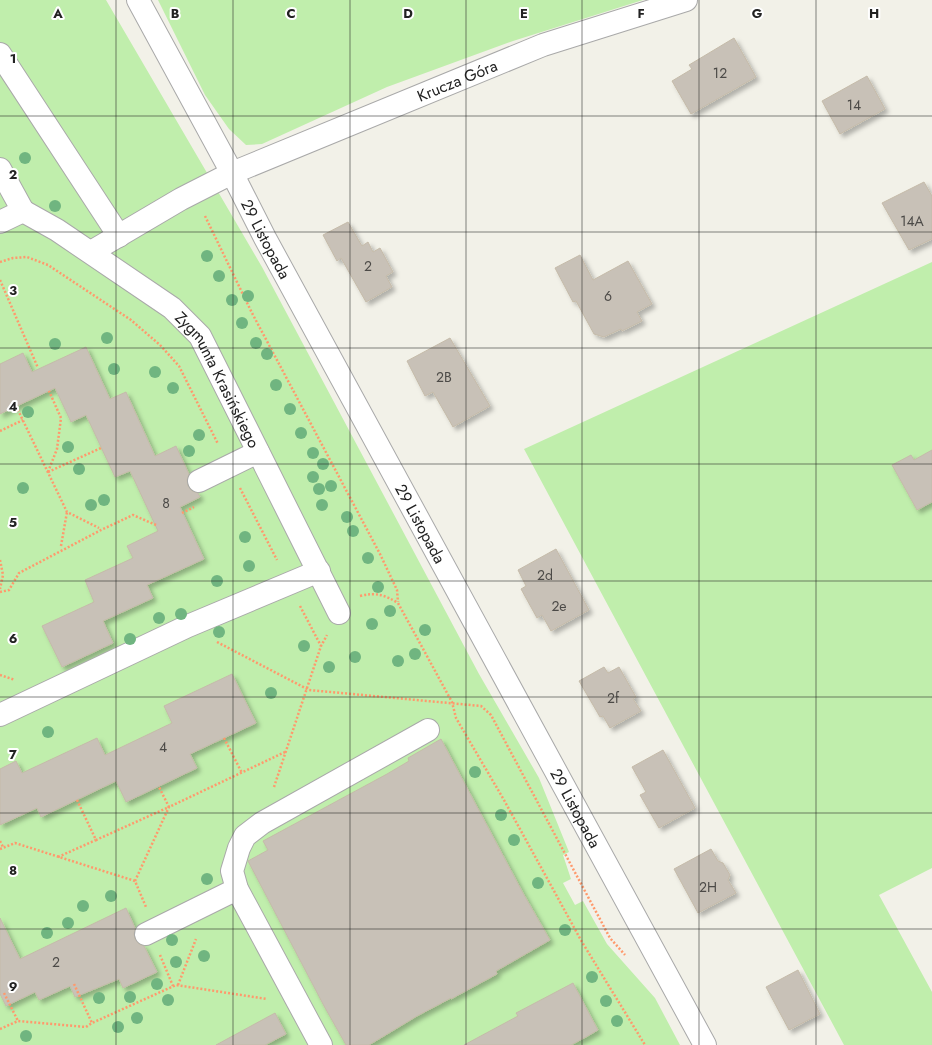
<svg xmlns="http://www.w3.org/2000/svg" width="932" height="1045" font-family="Jost,sans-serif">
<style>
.grass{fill:#c0eeac}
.building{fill:#c8c1b7;stroke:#c5bba9;filter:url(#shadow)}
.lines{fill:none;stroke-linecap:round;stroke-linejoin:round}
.minor-casing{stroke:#a9a9a9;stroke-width:24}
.path{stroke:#ff996c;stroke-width:2.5;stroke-dasharray:2 2;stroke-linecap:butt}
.minor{stroke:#fff;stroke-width:22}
.tree{fill:#70b580}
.grid{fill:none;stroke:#222;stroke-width:1;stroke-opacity:0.55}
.labels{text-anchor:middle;stroke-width:4;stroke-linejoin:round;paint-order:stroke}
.number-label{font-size:14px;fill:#4c4a47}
.street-label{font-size:16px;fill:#222;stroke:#fff}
.grid-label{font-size:13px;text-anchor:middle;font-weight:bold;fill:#222;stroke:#fff;stroke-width:4;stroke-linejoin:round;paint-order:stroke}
</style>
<defs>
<filter id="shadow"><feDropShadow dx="3.5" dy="3.5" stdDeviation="2" flood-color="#0004"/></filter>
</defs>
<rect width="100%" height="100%" fill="#f2f1e8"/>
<!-- grass -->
<g class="grass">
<polygon points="0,0 106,0 262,267 479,674 539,778 569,852 563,855 571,879 563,883 575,905 583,901 607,944 655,998 680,1045 0,1045"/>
<polygon points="158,0 643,0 513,41 387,87 262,144 246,145 229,129 205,95"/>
<polygon points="932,262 932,868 879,895 932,992 932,1045 844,1045 524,449"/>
</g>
<!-- building -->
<g class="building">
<polygon points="734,38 756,77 691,114 672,81 692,69 689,65"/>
<polygon points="867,76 885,109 840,134 822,101"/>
<polygon points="924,182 932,196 932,239 909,250 882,203"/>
<polygon points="348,222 362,246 368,242 373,252 380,248 393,272 386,276 392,287 366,302 341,258 337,261 323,235"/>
<polygon points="580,255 593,280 628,261 652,304 637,312 642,321 622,331 621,329 604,337 594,334 576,301 573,302 555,268"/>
<polygon points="450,338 490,406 453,427 433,392 425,396 407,361"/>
<polygon points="86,347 110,399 126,392 155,456 176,446 189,474 187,480 188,486 192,491 198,493 200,497 180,507 204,559 147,585 153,598 103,621 113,643 62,667 42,626 94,602 85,580 133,558 127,546 158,531 130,471 115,477 86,415 71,422 55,388 0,414 0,364 23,353 32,372"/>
<polygon points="932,450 932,502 917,510 892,465 911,455 914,460"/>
<polygon points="556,549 589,610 551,631 542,615 537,618 521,589 526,586 518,570"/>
<polygon points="604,667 608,673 619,667 636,697 633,699 641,711 610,728 603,716 600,717 579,681"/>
<polygon points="232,674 256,723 190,754 197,768 126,802 116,781 41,817 37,808 0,825 0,769 16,761 22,773 97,738 105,755 172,723 164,706"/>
<polygon points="441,739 523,893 550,940 496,971 497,974 451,999 451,998 417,1016 369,1045 346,1045 324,1006 248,861 268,850 263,841 387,774 409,761 408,758"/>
<polygon points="663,750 695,808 659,828 640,795 646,792 632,767"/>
<polygon points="711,849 718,861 723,863 730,875 728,880 736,893 698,913 674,869"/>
<polygon points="126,908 135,928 134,934 135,939 139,944 144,946 157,972 123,988 119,979 75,997 70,986 39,1000 35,992 6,1006 0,994 0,918 20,959"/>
<polygon points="798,970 820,1014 789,1030 766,987"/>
<polygon points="573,983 598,1030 586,1037 571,1045 464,1045 518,1016 516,1013"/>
<polygon points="275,1013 286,1034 265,1045 216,1045"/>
</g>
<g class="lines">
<!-- minor casing -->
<g class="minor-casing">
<g id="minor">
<path id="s1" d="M138,0L232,173L265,238L705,1045"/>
<polyline points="0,54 119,236"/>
<polyline points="0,169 23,211"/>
<path id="s2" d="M23,211L57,230L172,308L200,336L339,613"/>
<polyline points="0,222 23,211"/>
<path id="s3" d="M91,252L181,199L232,173L543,45L686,0"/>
<polyline points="199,481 258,452"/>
<polyline points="0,715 188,626 319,571"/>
<polyline points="146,934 237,889"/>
<polyline points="321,1045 237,889 232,871 239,848 245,836 262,823 428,730"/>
</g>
</g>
<!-- path -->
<g class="path">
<polyline points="205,216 252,313 380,554 397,590 398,602"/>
<polyline points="0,262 13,258 27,257 48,265 131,320 160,345 179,366 218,444"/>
<polyline points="0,280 38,368"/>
<polyline points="16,406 67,512 99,528"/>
<polyline points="0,431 23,420"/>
<polyline points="48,472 57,449 61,418 49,391"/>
<polyline points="48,472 101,448"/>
<polyline points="240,488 277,560"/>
<polyline points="182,513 194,507"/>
<polyline points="61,546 67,512"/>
<polyline points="0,560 3,575 0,589"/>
<polyline points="0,592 9,590 19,573 101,530 133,515 156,525"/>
<path d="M360,596C376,592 385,595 398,603L452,702L456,718L504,800L582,942L645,1045"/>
<polyline points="300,606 321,646"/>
<polyline points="217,642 309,690 481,706 491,715 610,938 625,955"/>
<polyline points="0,675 15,680"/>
<polyline points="224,738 242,773"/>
<polyline points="274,787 321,646 327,635"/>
<polyline points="77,800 96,840 169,807 159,787"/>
<polyline points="0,841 3,847"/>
<polyline points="0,849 15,843 135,881 146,907"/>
<polyline points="58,857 96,840"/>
<polyline points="135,881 169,807 285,752"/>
<polyline points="160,955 173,986"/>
<polyline points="74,984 92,1023"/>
<polyline points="178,985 196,939"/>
<polyline points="4,993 18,1021"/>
<polyline points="0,1029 18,1021 86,1027 92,1023 176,985 267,999"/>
</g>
<!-- minor -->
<use href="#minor" class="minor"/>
</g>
<!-- trees -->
<g class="tree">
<circle cx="25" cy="158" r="6"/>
<circle cx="55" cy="206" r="6"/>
<circle cx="207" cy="256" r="6"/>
<circle cx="219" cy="276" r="6"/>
<circle cx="248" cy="296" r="6"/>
<circle cx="232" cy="300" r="6"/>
<circle cx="242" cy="323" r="6"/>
<circle cx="107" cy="338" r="6"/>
<circle cx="256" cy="343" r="6"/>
<circle cx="55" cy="344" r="6"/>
<circle cx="267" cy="354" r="6"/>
<circle cx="114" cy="369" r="6"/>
<circle cx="155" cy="372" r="6"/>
<circle cx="276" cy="385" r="6"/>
<circle cx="173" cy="388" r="6"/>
<circle cx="290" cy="409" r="6"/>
<circle cx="28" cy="412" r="6"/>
<circle cx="301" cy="433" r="6"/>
<circle cx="199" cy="435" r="6"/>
<circle cx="68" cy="447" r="6"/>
<circle cx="189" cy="451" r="6"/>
<circle cx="313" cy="453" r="6"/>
<circle cx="323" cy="464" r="6"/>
<circle cx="79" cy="469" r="6"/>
<circle cx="313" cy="477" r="6"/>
<circle cx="331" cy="486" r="6"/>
<circle cx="23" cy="488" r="6"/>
<circle cx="319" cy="489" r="6"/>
<circle cx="104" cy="500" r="6"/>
<circle cx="91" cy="505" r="6"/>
<circle cx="322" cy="505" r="6"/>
<circle cx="347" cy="517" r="6"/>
<circle cx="353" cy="531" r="6"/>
<circle cx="245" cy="537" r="6"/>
<circle cx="368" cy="558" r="6"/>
<circle cx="249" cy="566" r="6"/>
<circle cx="217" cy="581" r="6"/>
<circle cx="378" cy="587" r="6"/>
<circle cx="390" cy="611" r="6"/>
<circle cx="181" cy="614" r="6"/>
<circle cx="159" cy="618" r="6"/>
<circle cx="372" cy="624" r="6"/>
<circle cx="425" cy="630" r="6"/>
<circle cx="219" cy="632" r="6"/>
<circle cx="130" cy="639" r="6"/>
<circle cx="304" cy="646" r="6"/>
<circle cx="415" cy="654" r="6"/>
<circle cx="355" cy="657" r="6"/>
<circle cx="398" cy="661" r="6"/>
<circle cx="329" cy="667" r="6"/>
<circle cx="271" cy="693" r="6"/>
<circle cx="48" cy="732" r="6"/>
<circle cx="475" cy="772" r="6"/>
<circle cx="501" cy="815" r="6"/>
<circle cx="514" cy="840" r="6"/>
<circle cx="207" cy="879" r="6"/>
<circle cx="538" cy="883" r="6"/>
<circle cx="111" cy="896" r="6"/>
<circle cx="83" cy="906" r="6"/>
<circle cx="68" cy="923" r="6"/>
<circle cx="565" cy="930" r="6"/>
<circle cx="47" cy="933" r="6"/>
<circle cx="172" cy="940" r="6"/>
<circle cx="204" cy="956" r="6"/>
<circle cx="176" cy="962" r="6"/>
<circle cx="592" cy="977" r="6"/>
<circle cx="157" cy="984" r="6"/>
<circle cx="130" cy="997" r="6"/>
<circle cx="99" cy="998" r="6"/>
<circle cx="168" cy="1000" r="6"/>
<circle cx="606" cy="1001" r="6"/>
<circle cx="137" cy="1018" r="6"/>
<circle cx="617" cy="1021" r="6"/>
<circle cx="118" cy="1027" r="6"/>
<circle cx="26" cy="1036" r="6"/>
</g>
<!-- grid -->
<path class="grid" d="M116,0V1045M233,0V1045M350,0V1045M466,0V1045M582,0V1045M699,0V1045M816,0V1045M0,116H932M0,232H932M0,348H932M0,464H932M0,581H932M0,697H932M0,813H932M0,929H932"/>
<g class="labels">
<!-- number labels -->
<g class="number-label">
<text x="720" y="78">12</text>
<text x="854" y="110">14</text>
<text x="912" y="226">14A</text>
<text x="368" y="271">2</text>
<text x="608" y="301">6</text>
<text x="444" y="382">2B</text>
<text x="166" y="508">8</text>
<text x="545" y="580">2d</text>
<text x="559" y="611">2e</text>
<text x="613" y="703">2f</text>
<text x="163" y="752">4</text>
<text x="708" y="892">2H</text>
<text x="56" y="967">2</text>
</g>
<!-- street labels -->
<g class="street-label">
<text dy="6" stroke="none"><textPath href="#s3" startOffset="405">Krucza Góra</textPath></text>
<text dy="6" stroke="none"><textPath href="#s1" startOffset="271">29 Listopada</textPath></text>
<text dy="6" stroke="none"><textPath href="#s2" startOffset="264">Zygmunta Krasińskiego</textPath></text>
<text dy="6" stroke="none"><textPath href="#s1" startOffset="595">29 Listopada</textPath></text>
<text dy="6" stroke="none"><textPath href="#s1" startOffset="919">29 Listopada</textPath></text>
</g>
</g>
<g class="grid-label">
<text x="58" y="18">A</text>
<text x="175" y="18">B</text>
<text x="291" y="18">C</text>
<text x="408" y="18">D</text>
<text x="524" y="18">E</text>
<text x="641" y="18">F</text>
<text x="757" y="18">G</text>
<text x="874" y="18">H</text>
<text x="13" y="63">1</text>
<text x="13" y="179">2</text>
<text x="13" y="295">3</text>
<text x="13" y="411">4</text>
<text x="13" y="527">5</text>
<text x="13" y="643">6</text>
<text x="13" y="759">7</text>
<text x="13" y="875">8</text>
<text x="13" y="991">9</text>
</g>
</svg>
